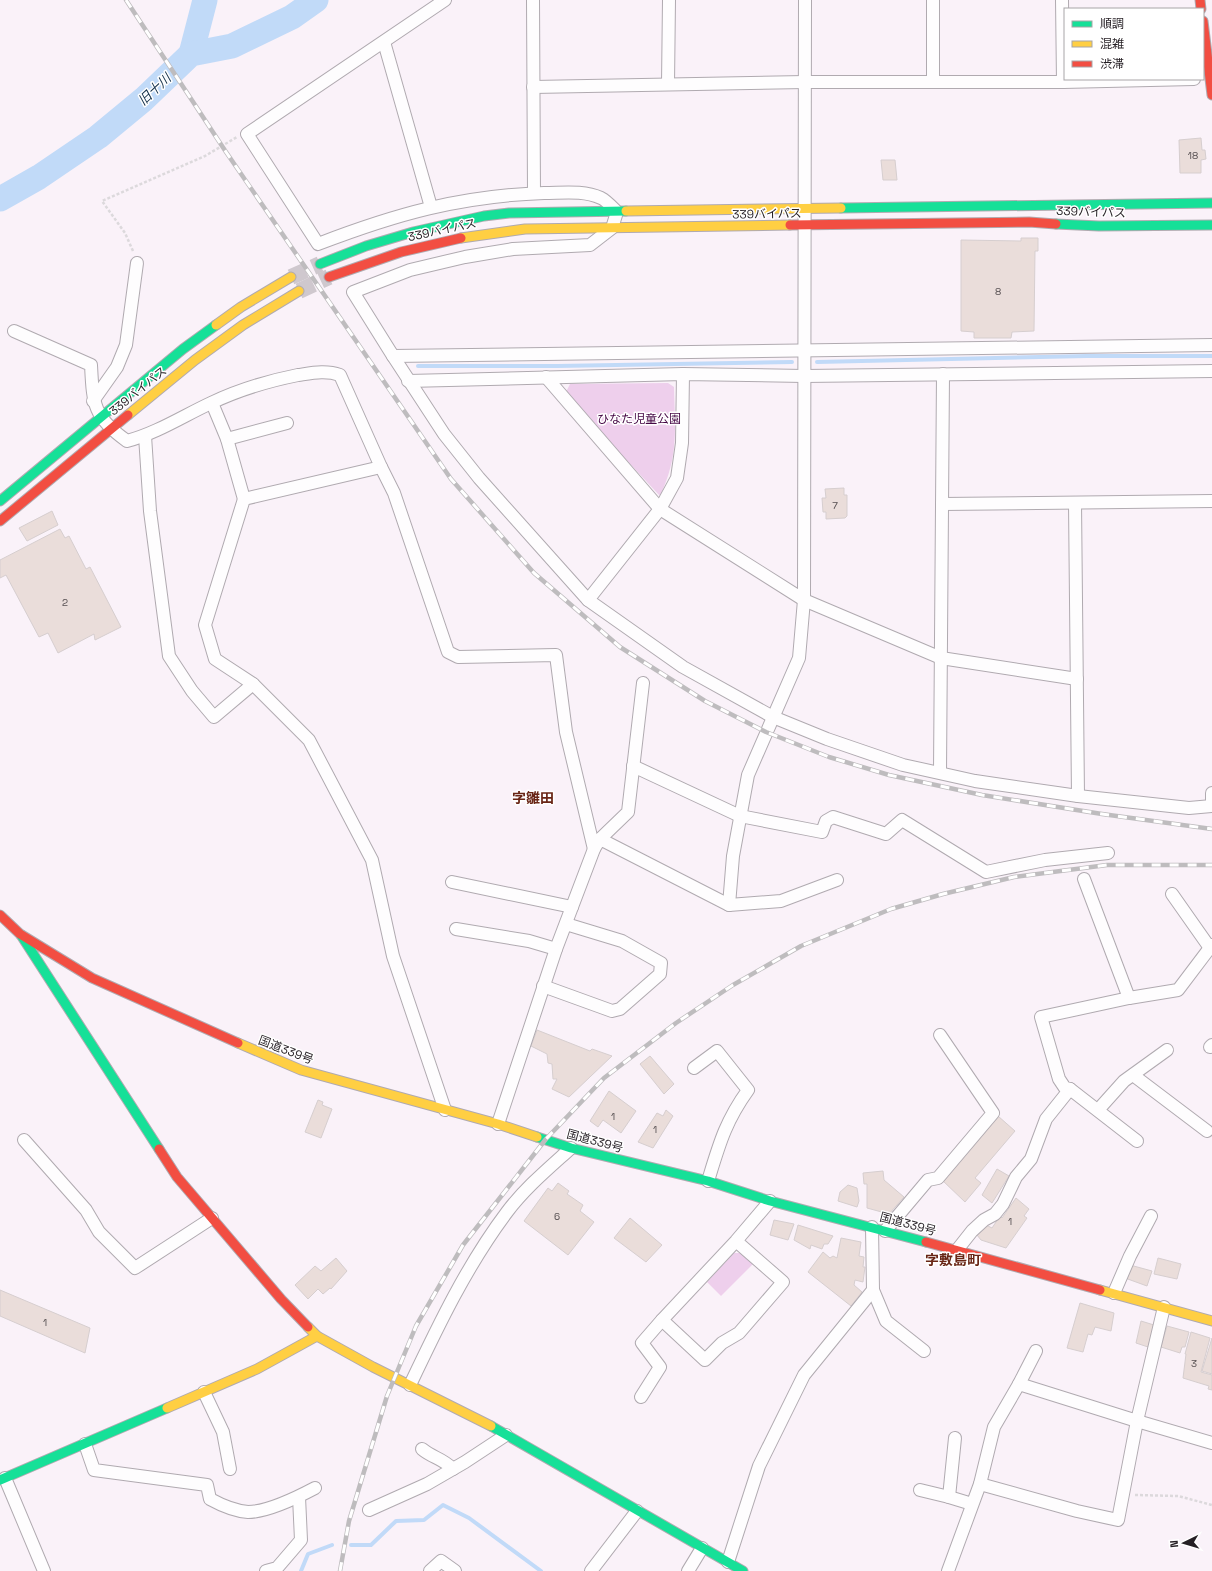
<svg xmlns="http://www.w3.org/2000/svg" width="1212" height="1571" font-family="'Space Grotesk','Noto Sans JP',sans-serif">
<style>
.green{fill:#eecfec}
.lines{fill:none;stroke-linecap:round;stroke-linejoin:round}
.stream{stroke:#c1daf8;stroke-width:4}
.river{stroke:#c1daf8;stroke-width:25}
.building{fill:#eaddda;stroke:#d6cecf}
.secondary-tunnel{stroke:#cfc8ce;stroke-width:16;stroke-dasharray:16 8;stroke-linecap:butt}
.street-casing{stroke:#b0aab0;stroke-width:14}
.fast-casing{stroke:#b0aab0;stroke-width:11}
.slow-casing{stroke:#b0aab0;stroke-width:11}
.jam-casing{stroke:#b0aab0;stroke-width:11}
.path{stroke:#dcd9dc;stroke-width:2.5;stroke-dasharray:3 2;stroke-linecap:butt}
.street{stroke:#fefdfe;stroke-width:12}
.fast{stroke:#16e098;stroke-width:9}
.slow{stroke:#ffcf43;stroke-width:9}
.jam{stroke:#f24e42;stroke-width:9}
.rail-casing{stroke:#bebcbe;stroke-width:4.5}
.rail{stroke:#fff;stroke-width:3;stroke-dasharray:9;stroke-linecap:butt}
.labels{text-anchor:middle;stroke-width:3;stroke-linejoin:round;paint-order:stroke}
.number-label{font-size:10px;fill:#575052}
.street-label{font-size:12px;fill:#251f24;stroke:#fff}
.park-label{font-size:12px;fill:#460946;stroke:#fff}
.water-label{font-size:13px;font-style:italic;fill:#112e48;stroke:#fff}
.quarter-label{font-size:14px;font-weight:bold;fill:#692616;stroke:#fff}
</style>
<rect width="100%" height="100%" fill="#faf2f9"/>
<!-- green -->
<g class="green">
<path d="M668,383L674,387C675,429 679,456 660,496L565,394L570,384Z"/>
<polygon points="734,1253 740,1253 753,1264 721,1296 707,1282"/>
</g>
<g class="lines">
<!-- stream -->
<g class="stream">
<polyline points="817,362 1087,356 1212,356"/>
<polyline points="418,366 557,366 792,362"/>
<polyline points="351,1545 371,1545 396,1521 424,1520 443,1505 469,1518 541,1571"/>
<polyline points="301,1571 308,1554 332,1545"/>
</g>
<!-- river -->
<g class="river">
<polyline points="191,54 205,0"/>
<polyline points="0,199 39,177 98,137 144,99 191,54 232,46 292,17 316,0"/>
</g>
</g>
<!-- building -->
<g class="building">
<polygon points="1201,138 1202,150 1205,150 1206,159 1201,160 1201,173 1180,173 1179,140"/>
<polygon points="881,160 895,160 897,180 883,180"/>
<polygon points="1021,238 1038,238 1038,251 1035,251 1034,331 1012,332 1011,338 974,338 974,332 961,331 961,240 1021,241"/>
<polygon points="844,488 844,495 847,495 847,516 845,518 826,519 826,512 823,512 822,498 826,498 825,489"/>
<polygon points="52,511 58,525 27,541 19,528"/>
<polygon points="60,529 65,538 69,536 86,569 90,567 121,627 95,640 94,634 58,653 48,633 39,637 6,575 0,578 0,560"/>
<polygon points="537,1030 590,1051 592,1049 612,1056 569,1097 552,1089 557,1079 553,1079 552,1064 548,1063 547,1054 531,1046"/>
<polygon points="650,1056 674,1084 664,1094 640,1064"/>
<polygon points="609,1091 636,1111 621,1133 603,1120 598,1127 590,1121"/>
<polygon points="318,1100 323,1102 322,1105 332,1109 321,1138 305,1132"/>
<polygon points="666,1110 673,1116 653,1148 638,1142 657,1113 663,1116"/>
<polygon points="998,1116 1015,1131 975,1178 981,1183 965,1202 942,1180"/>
<polygon points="997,1169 1009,1176 992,1203 982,1195"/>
<polygon points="883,1171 884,1180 904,1197 889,1214 867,1208 867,1184 864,1184 863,1173"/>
<polygon points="558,1183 569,1191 567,1194 583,1205 580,1211 594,1222 568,1255 524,1221 548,1188 552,1191"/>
<polygon points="848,1185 857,1188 859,1201 857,1207 838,1201 840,1192"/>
<polygon points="1016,1198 1029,1209 1024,1216 1027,1218 1006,1248 981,1240 977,1235 986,1225 992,1228 1000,1216 1002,1218"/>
<polygon points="630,1218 662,1245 646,1262 614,1238"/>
<polygon points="774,1220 794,1224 788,1240 770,1235"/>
<polygon points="798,1225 833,1236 828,1244 824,1244 822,1249 811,1245 810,1249 794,1240"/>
<polygon points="841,1238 861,1242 859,1256 864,1257 863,1267 865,1267 863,1282 855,1280 854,1285 862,1292 851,1306 808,1272 823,1252 830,1258 833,1256 837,1258"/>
<polygon points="336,1258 347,1271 331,1289 330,1288 323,1294 318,1289 308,1299 295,1285 315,1266 321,1271"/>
<polygon points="1158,1258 1181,1264 1177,1279 1154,1274"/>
<polygon points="1130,1265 1152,1271 1147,1286 1125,1278"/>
<polygon points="0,1290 90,1328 85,1353 0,1316"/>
<polygon points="1080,1303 1114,1313 1111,1331 1095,1327 1092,1335 1088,1334 1083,1352 1067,1348"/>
<polygon points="1141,1321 1154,1325 1148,1347 1136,1343"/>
<polygon points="1167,1326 1189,1332 1185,1347 1182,1347 1180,1353 1161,1347"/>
<polygon points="1191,1332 1210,1338 1201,1372 1212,1375 1212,1390 1208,1389 1209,1386 1183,1378 1186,1354 1185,1354"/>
<polygon points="1212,1338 1212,1374 1202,1371"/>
</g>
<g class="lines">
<!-- secondary-tunnel -->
<g class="secondary-tunnel">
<polyline points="291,277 320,264"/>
<polyline points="299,291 329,277"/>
</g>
<!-- street casing -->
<g class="street-casing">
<g id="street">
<path d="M445,0L247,134L318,244C396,214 460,196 544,193C563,193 583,190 601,198C607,201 612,207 617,212L612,228L590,245L513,249L465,257L410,270L353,292L393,356L1212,345"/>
<polyline points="533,0 534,193"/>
<polyline points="933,0 933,82"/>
<polyline points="1062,0 1063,82"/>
<polyline points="384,42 431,207"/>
<polyline points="668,84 669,0"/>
<polyline points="533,87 805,82 1063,82 1194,79"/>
<path d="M14,331L91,365C93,404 93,417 127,441C157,433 183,416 211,403C238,390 268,381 298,375C312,373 326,370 340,375L381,467L244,499L205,625L215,659L253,684L309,740L372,860L393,956L445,1110"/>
<polyline points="393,356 444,434 479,478 588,600 683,667 773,717 827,739 903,765 975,781 1078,796 1189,808 1212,806"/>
<polyline points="546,377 660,509 804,600 941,658 1077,679"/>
<polyline points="408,381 683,374 804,376 1212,371"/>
<polyline points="93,401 117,367 126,345 137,263"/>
<polyline points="212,403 227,439 244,499"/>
<polyline points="145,436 150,511 169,656 192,691 214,717 253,684"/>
<polyline points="227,439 287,423"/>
<polyline points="381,467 394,493 448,652 458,657 556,655 566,732 594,849"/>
<polyline points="1075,503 1078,796"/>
<polyline points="942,504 1212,501"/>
<polyline points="588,600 660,509 677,478 682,443 683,374"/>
<polyline points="633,766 740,816 822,832 826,821 833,817 886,834 902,820 986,872 1045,860 1108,853"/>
<polyline points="940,772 943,374"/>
<polyline points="1212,806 1212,793"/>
<polyline points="600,839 628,812 643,683"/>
<polyline points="1084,879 1129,998"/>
<polyline points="452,882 572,907"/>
<polyline points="1172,894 1210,948"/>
<polyline points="729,905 781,901 837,880"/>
<polyline points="456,929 529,941 556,949"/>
<polyline points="543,986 612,1011 620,1009 660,974 661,963 622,941 566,924"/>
<polyline points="1210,1047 1212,1045"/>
<path d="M694,1068L717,1051L748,1090C725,1122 719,1145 708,1181"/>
<polyline points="1133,1075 1207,1131"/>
<polyline points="1070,1089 1137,1141"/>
<polyline points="1098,1110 1124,1081 1167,1050"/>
<polyline points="498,1124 556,949 594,849 600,839 729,905 733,856 748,775 799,658 804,600 805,0"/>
<polyline points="24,1140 86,1210 99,1232 135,1268 212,1218"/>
<polyline points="872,1227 873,1290 886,1321 924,1351"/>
<polyline points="885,1231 928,1180 938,1178 993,1113 940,1035"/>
<polyline points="736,1241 783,1282 739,1333 722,1343 705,1360 662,1320 736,1241 770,1201"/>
<polyline points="957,1250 972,1231 984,1220 995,1214 1003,1204 1016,1177 1031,1159 1046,1119 1070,1089 1065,1088 1059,1079 1041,1017 1129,998 1178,990 1212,945"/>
<polyline points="1114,1293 1130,1256 1151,1216"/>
<polyline points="1019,1384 1036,1351"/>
<path d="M410,1385C438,1326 467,1265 507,1212C525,1188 549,1168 571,1148"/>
<polyline points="204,1392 223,1432 230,1469"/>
<polyline points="641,1397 660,1367 642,1343 662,1320"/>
<polyline points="955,1438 949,1497 972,1504"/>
<path d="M85,1444L94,1470L207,1485L210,1499C221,1505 235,1511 248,1512C268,1512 298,1497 315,1488"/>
<path d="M422,1449C433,1458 442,1458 453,1469"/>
<polyline points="5,1478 44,1571"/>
<polyline points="980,1484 1077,1511 1118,1520 1137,1421 1212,1443"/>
<polyline points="920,1490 949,1497"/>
<polyline points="369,1510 427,1484 465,1462 506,1435"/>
<polyline points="728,1562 759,1466 804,1375 873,1290"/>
<polyline points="266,1571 277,1568 301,1540 299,1497"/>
<polyline points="430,1571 441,1561 455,1571"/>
<polyline points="591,1571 637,1511"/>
<polyline points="688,1571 702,1548"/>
<polyline points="948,1571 980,1484 994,1427 1019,1384 1137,1421 1164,1307"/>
</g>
</g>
<!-- fast casing -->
<g class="fast-casing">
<g id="fast">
<polyline points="841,208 1212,203"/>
<polyline points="1056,224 1099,226 1212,225"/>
<polyline points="320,264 366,246 413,232 484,216 509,213 626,211"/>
<polyline points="0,501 183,349 216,325"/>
<polyline points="21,935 159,1149"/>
<polyline points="537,1137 571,1148 708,1181 770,1201 926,1242"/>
<polyline points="491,1426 743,1571"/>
<polyline points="0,1480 167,1408"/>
</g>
</g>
<!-- slow casing -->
<g class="slow-casing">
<g id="slow">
<polyline points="626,211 841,208"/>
<polyline points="461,238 525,229 790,225"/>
<polyline points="216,325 241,307 291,277"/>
<polyline points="128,415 195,360 243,325 299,291"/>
<polyline points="238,1043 301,1070 498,1124 537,1137"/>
<polyline points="1100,1290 1212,1321"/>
<polyline points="308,1327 317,1336 373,1367 491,1426"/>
<polyline points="167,1408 257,1369 317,1336"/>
</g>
</g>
<!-- jam casing -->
<g class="jam-casing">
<g id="jam">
<polyline points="1200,0 1201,9"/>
<polyline points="1203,21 1212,95"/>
<polyline points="790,225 1029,222 1056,224"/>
<polyline points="329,277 401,252 461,238"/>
<polyline points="0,521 128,415"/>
<polyline points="0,915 20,934 92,978 238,1043"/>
<polyline points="159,1149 177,1177 281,1299 308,1327"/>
<polyline points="926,1242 1100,1290"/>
</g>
</g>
<!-- path -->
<g class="path">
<polyline points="133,251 125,233 102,201 205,156 237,137"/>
<polyline points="1135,1495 1178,1496 1212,1505"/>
</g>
<!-- street -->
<use href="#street" class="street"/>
<!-- fast -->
<use href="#fast" class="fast"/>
<!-- slow -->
<use href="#slow" class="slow"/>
<!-- jam -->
<use href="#jam" class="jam"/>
<!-- rail casing -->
<g class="rail-casing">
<g id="rail">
<polyline points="126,0 226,152 451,479 534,573 620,647 705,701 766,732 829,757 889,775 982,795 1102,814 1212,829"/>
<polyline points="340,1571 349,1521 387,1396 416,1326 463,1245 546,1139 604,1078 676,1023 733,985 801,946 891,909 943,894 1014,877 1107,865 1212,865"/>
</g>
</g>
<!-- rail -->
<use href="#rail" class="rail"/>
</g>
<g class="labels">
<!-- number labels -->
<g class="number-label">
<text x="1193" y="159">18</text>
<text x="998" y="295">8</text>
<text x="835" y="509">7</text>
<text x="65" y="606">2</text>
<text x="613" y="1120">1</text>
<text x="655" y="1133">1</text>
<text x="557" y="1220">6</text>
<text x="1010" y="1225">1</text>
<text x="45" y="1326">1</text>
<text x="1194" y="1367">3</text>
</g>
<!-- street labels -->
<g class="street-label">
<text transform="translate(1091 212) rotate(2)" y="4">339バイパス</text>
<text transform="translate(767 214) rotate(-1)" y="4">339バイパス</text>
<text transform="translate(442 230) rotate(-12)" y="4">339バイパス</text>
<text transform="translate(138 391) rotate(-39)" y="4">339バイパス</text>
<text transform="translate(286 1050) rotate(21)" y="4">国道339号</text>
<text transform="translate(595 1141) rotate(15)" y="4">国道339号</text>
<text transform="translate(908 1224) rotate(15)" y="4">国道339号</text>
</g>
<!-- park labels -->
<g class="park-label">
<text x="639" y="423">ひなた児童公園</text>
</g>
<!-- water labels -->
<g class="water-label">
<text transform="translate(154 89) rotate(-43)" y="5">旧十川</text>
</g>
<!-- quarter labels -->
<g class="quarter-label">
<text x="533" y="803">字雛田</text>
<text x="953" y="1265">字敷島町</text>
</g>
</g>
<!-- legend -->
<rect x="1064" y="8" width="140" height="72" fill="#ffffff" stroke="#a8a5a7"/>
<rect x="1072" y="21" width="20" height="6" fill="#16e098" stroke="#a8a5a7"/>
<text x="1100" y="28" font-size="12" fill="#251f24">順調</text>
<rect x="1072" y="41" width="20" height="6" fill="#ffcf43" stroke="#a8a5a7"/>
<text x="1100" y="48" font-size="12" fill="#251f24">混雑</text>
<rect x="1072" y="61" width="20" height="6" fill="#f24e42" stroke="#a8a5a7"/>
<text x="1100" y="68" font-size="12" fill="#251f24">渋滞</text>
<!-- north arrow -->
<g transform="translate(1184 1543) rotate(265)" stroke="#ffffff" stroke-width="3" paint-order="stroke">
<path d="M0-3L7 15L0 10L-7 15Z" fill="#251f24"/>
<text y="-6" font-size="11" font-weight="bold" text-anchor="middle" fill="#251f24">N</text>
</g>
</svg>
